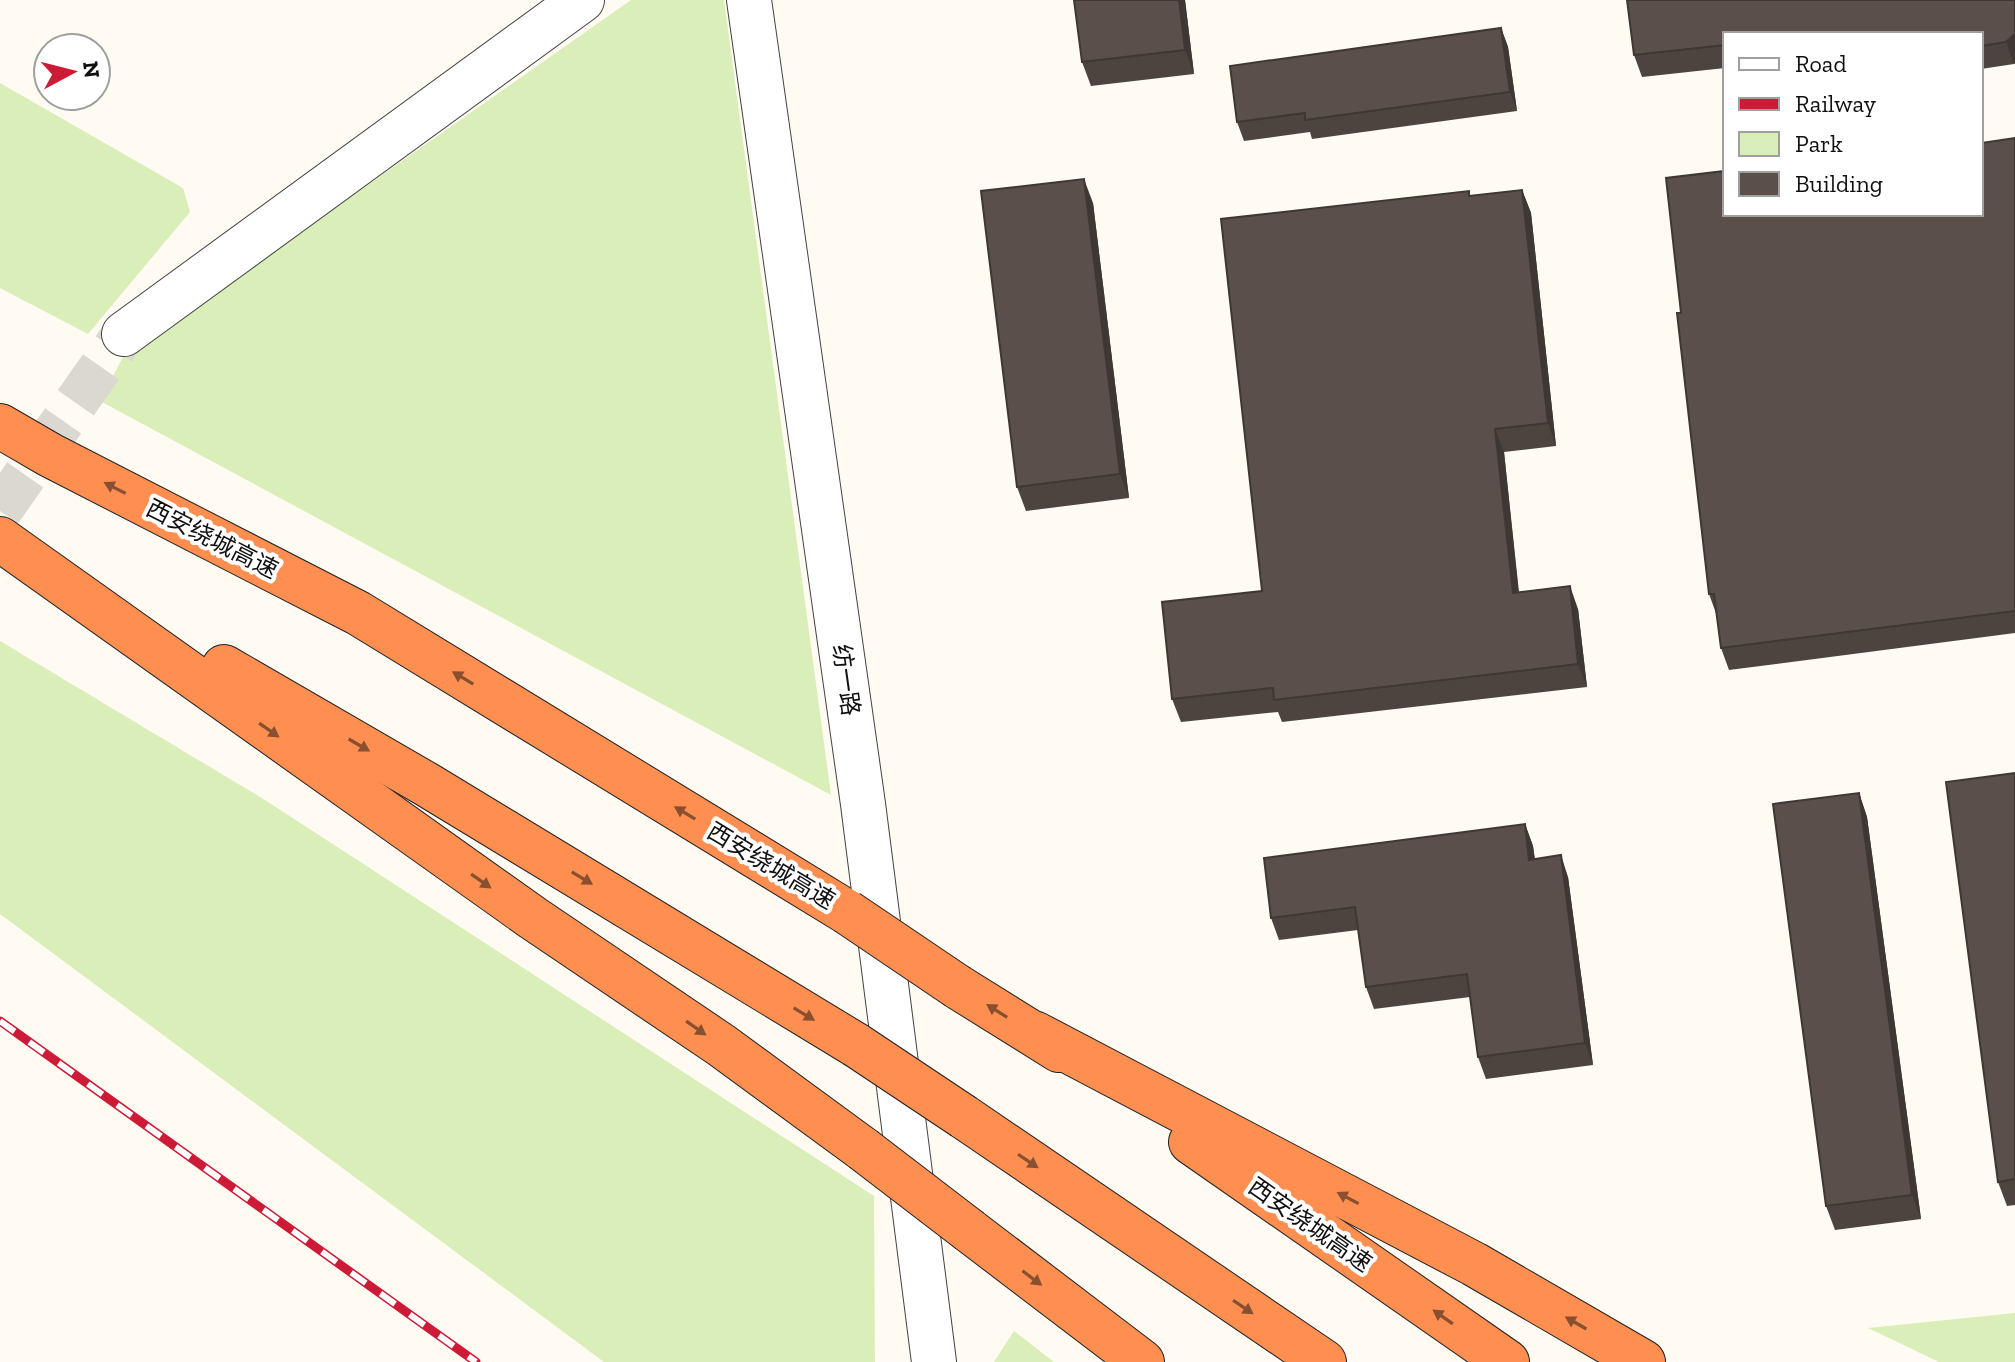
<svg xmlns="http://www.w3.org/2000/svg" width="2015" height="1362" font-family="'Zilla Slab','Noto Sans SC',serif">
<style>
.green{fill:#daeeb9}
.lines{fill:none;stroke-linecap:round;stroke-linejoin:round}
.tertiary-tunnel{stroke:#dbd8d1;stroke-width:44;stroke-dasharray:44 22;stroke-linecap:butt}
.tertiary-casing{stroke:#434343;stroke-width:46}
.motorway-casing{stroke:#212121;stroke-width:46}
.tertiary{stroke:#fff;stroke-width:44}
.motorway{stroke:#ff8e51;stroke-width:44}
.rail-casing{stroke:#cd1b37;stroke-width:9}
.rail{stroke:#fff;stroke-width:6;stroke-dasharray:18;stroke-linecap:butt}
.motorway-bridge-casing{stroke:#212121;stroke-width:46;stroke-linecap:butt}
.motorway-bridge{stroke:#ff8e51;stroke-width:44}
.wall{fill:#4d4440}
.shaded-wall{fill:#3f3734}
.building{fill:#5a4f4b;stroke:#3f3734;stroke-width:2}
.oneway{fill:#884f30}
.labels{text-anchor:middle;stroke-width:8;stroke-linejoin:round;paint-order:stroke}
.street-label{font-size:24px;fill:#101010;stroke:#fff}
</style>
<rect width="100%" height="100%" fill="#fffbf3"/>
<!-- green -->
<g class="green">
<polygon points="631,0 724,0 831,795 100,401 123,357"/>
<polygon points="0,83 183,188 190,212 88,334 0,288"/>
<polygon points="0,641 265,800 874,1196 875,1362 604,1362 0,914"/>
<polygon points="2015,1313 2015,1362 1939,1362 1868,1328"/>
<polygon points="1014,1331 1054,1362 994,1362"/>
</g>
<g class="lines">
<!-- tertiary-tunnel -->
<polyline class="tertiary-tunnel" points="0,511 124,334"/>
<!-- tertiary casing -->
<g class="tertiary-casing">
<g id="tertiary">
<polyline points="749,0 863,804 934,1362"/>
<polyline points="124,334 582,0"/>
</g>
</g>
<!-- motorway casing -->
<g class="motorway-casing">
<g id="motorway">
<polyline points="0,426 50,455 358,613 847,912"/>
<polyline points="0,539 533,918 721,1045 863,1149"/>
<polyline points="224,667 426,784 856,1045"/>
<polyline points="958,987 1059,1050"/>
<polyline points="1036,1034 1474,1264 1643,1362"/>
<polyline points="964,1117 1324,1362"/>
<polyline points="1191,1142 1507,1362"/>
<polyline points="970,1231 1142,1362"/>
</g>
</g>
<!-- tertiary -->
<use href="#tertiary" class="tertiary"/>
<!-- motorway -->
<use href="#motorway" class="motorway"/>
<!-- rail casing -->
<g class="rail-casing">
<polyline id="rail" points="0,1021 476,1362"/>
</g>
<!-- rail -->
<use href="#rail" class="rail"/>
<!-- motorway-bridge casing -->
<g class="motorway-bridge-casing">
<g id="motorway-bridge">
<polyline points="847,912 958,987"/>
<polyline points="856,1045 964,1117"/>
<polyline points="863,1149 970,1231"/>
</g>
</g>
<!-- motorway-bridge -->
<use href="#motorway-bridge" class="motorway-bridge"/>
</g>
<!-- wall -->
<g class="wall">
<polygon points="1185,0 1194,74 1091,86 1082,62"/>
<polygon points="1627,0 2015,0 2015,63 2014,64 1981,69 1981,34 1725,34 1725,68 1642,77 1634,55"/>
<polygon points="1501,28 1508,47 1517,111 1312,139 1310,132 1244,141 1237,122"/>
<polygon points="2015,138 2015,633 1729,670 1721,648 1717,616 1709,594 1681,313"/>
<polygon points="1522,190 1531,213 1556,446 1504,452 1519,592 1578,609 1587,687 1282,722 1278,712 1181,722 1172,699 1262,591 1470,196"/>
<polygon points="1093,203 1129,498 1026,511 1017,487"/>
<polygon points="2015,773 2015,1205 2007,1206 1998,1182"/>
<polygon points="1859,793 1867,817 1921,1219 1835,1230 1826,1206"/>
<polygon points="1525,824 1533,846 1535,859 1568,877 1593,1065 1486,1079 1478,1057 1470,997 1374,1009 1366,987 1358,930 1279,940 1271,918"/>
</g>
<!-- shaded-wall -->
<g class="shaded-wall">
<polygon points="1179,0 1185,0 1194,74 1185,50"/>
<polygon points="1501,28 1508,47 1517,111 1510,92"/>
<polygon points="2015,34 2015,63 2014,64 2006,42"/>
<polygon points="1084,179 1093,203 1129,498 1120,474"/>
<polygon points="1522,190 1531,213 1556,446 1548,423"/>
<polygon points="1495,429 1504,452 1521,616 1513,593"/>
<polygon points="1570,586 1578,609 1587,687 1578,664"/>
<polygon points="1859,793 1867,817 1921,1219 1912,1195"/>
<polygon points="1525,824 1533,846 1537,881 1529,860"/>
<polygon points="1561,855 1568,877 1593,1065 1585,1043"/>
</g>
<!-- building -->
<g class="building">
<polygon points="1074,0 1179,0 1185,50 1082,62"/>
<polygon points="1627,0 2015,0 2015,34 2006,42 1981,46 1981,34 1725,34 1725,45 1634,55"/>
<polygon points="1501,28 1510,92 1305,120 1305,113 1237,122 1230,66"/>
<polygon points="2015,138 2015,611 1721,648 1714,594 1709,594 1677,313 1681,313 1666,178 1725,171 1725,214 1981,214 1981,143"/>
<polygon points="1084,179 1120,474 1017,487 981,191"/>
<polygon points="1522,190 1548,423 1495,429 1513,593 1570,586 1578,664 1274,700 1273,688 1172,699 1162,602 1262,591 1221,219 1469,191 1469,196"/>
<polygon points="2015,773 2015,1179 1998,1182 1946,782"/>
<polygon points="1859,793 1912,1195 1826,1206 1773,804"/>
<polygon points="1525,824 1529,860 1561,855 1585,1043 1478,1057 1467,974 1366,987 1355,907 1271,918 1264,858"/>
</g>
<!-- one-way arrows -->
<defs><path id="oneway-solid" d="M-6-.8H1V-3.2L6.5 0L1 3.2V.8H-6Z" transform="scale(2)"/></defs>
<g class="oneway">
<use href="#oneway-solid" transform="translate(115 488) rotate(-153)"/>
<use href="#oneway-solid" transform="translate(463 678) rotate(-149)"/>
<use href="#oneway-solid" transform="translate(269 730) rotate(35)"/>
<use href="#oneway-solid" transform="translate(359 745) rotate(30)"/>
<use href="#oneway-solid" transform="translate(685 813) rotate(-149)"/>
<use href="#oneway-solid" transform="translate(582 878) rotate(31)"/>
<use href="#oneway-solid" transform="translate(481 881) rotate(35)"/>
<use href="#oneway-solid" transform="translate(997 1011) rotate(-148)"/>
<use href="#oneway-solid" transform="translate(804 1014) rotate(31)"/>
<use href="#oneway-solid" transform="translate(696 1028) rotate(35)"/>
<use href="#oneway-solid" transform="translate(1028 1161) rotate(34)"/>
<use href="#oneway-solid" transform="translate(1348 1198) rotate(-152)"/>
<use href="#oneway-solid" transform="translate(1032 1278) rotate(37)"/>
<use href="#oneway-solid" transform="translate(1243 1307) rotate(34)"/>
<use href="#oneway-solid" transform="translate(1443 1317) rotate(-145)"/>
<use href="#oneway-solid" transform="translate(1576 1323) rotate(-150)"/>
</g>
<g class="labels">
<!-- street labels -->
<g class="street-label">
<text transform="translate(212 539) rotate(27)" y="8">西安绕城高速</text>
<text transform="translate(846 680) rotate(82)" y="8">纺一路</text>
<text transform="translate(771 866) rotate(31)" y="8">西安绕城高速</text>
<text transform="translate(1310 1225) rotate(35)" y="8">西安绕城高速</text>
</g>
</g>
<!-- legend -->
<rect x="1723" y="32" width="260" height="184" fill="#ffffff" stroke="#9f9f9f" stroke-width="2"/>
<rect x="1739" y="58" width="40" height="12" fill="#ffffff" stroke="#9f9f9f" stroke-width="2"/>
<text x="1795" y="72" font-size="24" fill="#101010">Road</text>
<rect x="1739" y="98" width="40" height="12" fill="#cd1b37" stroke="#9f9f9f" stroke-width="2"/>
<text x="1795" y="112" font-size="24" fill="#101010">Railway</text>
<rect x="1739" y="132" width="40" height="24" fill="#daeeb9" stroke="#9f9f9f" stroke-width="2"/>
<text x="1795" y="152" font-size="24" fill="#101010">Park</text>
<rect x="1739" y="172" width="40" height="24" fill="#5a4f4b" stroke="#9f9f9f" stroke-width="2"/>
<text x="1795" y="192" font-size="24" fill="#101010">Building</text>
<!-- north arrow -->
<g transform="translate(72 72) rotate(83)"><circle r="38" fill="#ffffff" stroke="#9f9f9f" stroke-width="2"/>
<path d="M0-6L14 30L0 20L-14 30Z" fill="#cd1b37"/>
<text y="-12" font-size="22" font-weight="bold" text-anchor="middle" fill="#101010">N</text>
</g>
</svg>
